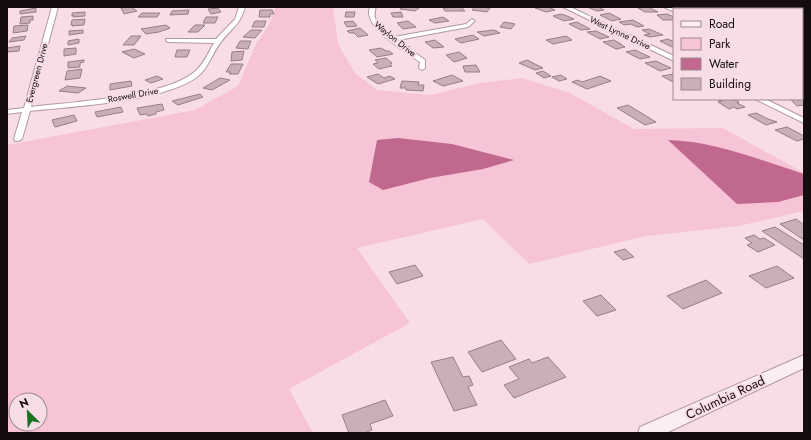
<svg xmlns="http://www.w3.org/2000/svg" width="811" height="440" font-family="Jost,sans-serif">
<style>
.green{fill:#f7c3d7;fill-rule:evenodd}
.water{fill:#c0688e}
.building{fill:#caafb9;stroke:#967e87}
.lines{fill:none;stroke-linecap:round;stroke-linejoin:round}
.street-casing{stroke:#b298a2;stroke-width:2}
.secondary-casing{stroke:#b298a2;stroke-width:2}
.street{fill:#fff;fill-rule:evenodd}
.secondary{fill:#fbeef3;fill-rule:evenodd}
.labels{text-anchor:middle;stroke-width:4;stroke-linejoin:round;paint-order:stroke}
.far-street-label{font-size:9px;fill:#140c0f;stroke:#f8dde7}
.near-street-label{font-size:13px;fill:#140c0f;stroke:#f8dde7}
</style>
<rect width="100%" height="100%" fill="#f8dde7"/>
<!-- green -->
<path class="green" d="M276,7H333L338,44L355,73L377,90L431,95L480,83L522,78L570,93L634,129L723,128L804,173V211L739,226L646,236L529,264L483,219L357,248L410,323L289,389L313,433H7V145L195,110L238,86L256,44L269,25ZM16,400H40V424H16Z"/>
<!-- water -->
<g class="water">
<polygon points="398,138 452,144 514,160 483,169 430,178 383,190 369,182 377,140"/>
<path d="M668,140C714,141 760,160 804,174V195L778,202L737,204Z"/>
</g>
<!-- building -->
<g class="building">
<polygon points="131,7 137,11 124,14 121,8"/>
<polygon points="402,7 413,7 419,8 415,11 400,9"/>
<polygon points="461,7 465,11 445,11 443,8"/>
<polygon points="475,7 479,7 490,8 487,12 472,10"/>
<polygon points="548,7 555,10 546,12 535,8"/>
<polygon points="587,7 598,7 604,10 597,11"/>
<polygon points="648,7 658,12 645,12 638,8"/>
<polygon points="36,8 36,12 20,14 20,11"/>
<polygon points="218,8 221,12 211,14 208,9"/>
<polygon points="189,10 188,14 170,15 172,11"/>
<polygon points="260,10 272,10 274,14 270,14 270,17 259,17"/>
<polygon points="85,12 85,16 73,17 73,15 72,16 72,13"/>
<polygon points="346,12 355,12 354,17 345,17"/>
<polygon points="401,12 403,17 393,17 391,13"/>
<polygon points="142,13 160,13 157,17 138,17"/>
<polygon points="609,13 621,19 612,21 600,15"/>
<polygon points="561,14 567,16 574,19 564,21 553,16"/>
<polygon points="667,14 674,17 674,20 663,20 657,15"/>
<polygon points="33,16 33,20 30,20 30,23 20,24 21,17"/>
<polygon points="206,17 218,17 215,23 203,23"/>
<polygon points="443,17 449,21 435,23 429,20"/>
<polygon points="85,19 84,25 72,26 73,25 71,25 72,20"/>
<polygon points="633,20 644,26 637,27 631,24 624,25 619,22"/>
<polygon points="255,21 266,21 264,27 252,27"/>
<polygon points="353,21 357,26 347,27 344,22"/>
<polygon points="408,21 416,27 403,29 397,23"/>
<polygon points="504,22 515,24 511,29 500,27"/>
<polygon points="577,22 590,29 581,30 569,24"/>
<polygon points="28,25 27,31 13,33 14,26"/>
<polygon points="166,25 170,28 159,32 146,34 141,29"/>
<polygon points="195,25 205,25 198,32 188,32"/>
<polygon points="360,28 368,35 358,37 354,33 350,33 347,31"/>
<polygon points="649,29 663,35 650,37 644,35 650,34 642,30"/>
<polygon points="83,30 83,33 69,35 69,31"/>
<polygon points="251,30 262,30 255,38 243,37"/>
<polygon points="494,30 500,33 484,36 477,32"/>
<polygon points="596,31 609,37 600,39 587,32"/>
<polygon points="473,35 479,39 461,43 455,39"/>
<polygon points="26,36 24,40 9,42 12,38"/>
<polygon points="131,36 141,36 134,45 123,45"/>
<polygon points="566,36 572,40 553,44 546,40"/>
<polygon points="79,39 79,43 68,45 68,41"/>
<polygon points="668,39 674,42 674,48 660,41"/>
<polygon points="435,40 444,47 433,48 425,42"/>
<polygon points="614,40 621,44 620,44 625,47 616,49 603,42"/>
<polygon points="240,41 251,41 248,49 236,48"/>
<polygon points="20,46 19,51 7,52 7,48"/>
<polygon points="76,48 76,54 64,56 64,49"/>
<polygon points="381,48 386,51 389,51 393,54 377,57 369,50"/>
<polygon points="134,49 145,54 134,58 122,52"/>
<polygon points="177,50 190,50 187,57 175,57"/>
<polygon points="635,50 650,57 640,59 626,52"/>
<polygon points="244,51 242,60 231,61 232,52"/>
<polygon points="459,52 467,58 454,62 446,55"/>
<polygon points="386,58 392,63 390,64 392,66 379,69 373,64 378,63 375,60"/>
<polygon points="84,60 84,62 80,63 80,67 68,68 68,62"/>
<polygon points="527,60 543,68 535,70 519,63"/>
<polygon points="656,61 671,68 660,71 645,63"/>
<polygon points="231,64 243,64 238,74 229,74 231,72 226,72"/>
<polygon points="476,65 480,72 465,72 463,66"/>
<polygon points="82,69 80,78 65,80 67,71"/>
<polygon points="543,71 551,76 544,78 536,73"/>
<polygon points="378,74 384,78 390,76 395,79 378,84 367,77"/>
<polygon points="674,74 674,81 671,81 662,76"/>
<polygon points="452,75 463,81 443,86 433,81"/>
<polygon points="561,75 567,79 559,81 552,77"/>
<polygon points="157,76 163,79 151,83 145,80"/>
<polygon points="600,76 611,81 587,89 572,82 578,80 582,82"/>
<polygon points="220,78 230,80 212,90 203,88"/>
<polygon points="131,81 132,86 110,90 110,84"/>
<polygon points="402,81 419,82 418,85 424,85 423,91 406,90 406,88 400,88"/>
<polygon points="67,86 86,88 78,93 59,91"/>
<polygon points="200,94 203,97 178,105 172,101"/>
<polygon points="802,96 804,98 804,105 797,106 790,99 802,99"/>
<polygon points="732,99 739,102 737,103 745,107 737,109 734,107 729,109 718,102 722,101 718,100 721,99"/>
<polygon points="162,104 164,110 156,112 156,114 148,116 147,114 140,115 137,108"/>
<polygon points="628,105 656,122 645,125 617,108"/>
<polygon points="121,107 123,112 97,117 95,112"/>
<polygon points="756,113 768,119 777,122 766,125 748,115"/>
<polygon points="74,115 77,121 55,127 52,120"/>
<polygon points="787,127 804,136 804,139 797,141 775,130"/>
<polygon points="796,219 804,225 804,240 780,224"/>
<polygon points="775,227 804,245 804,259 762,231"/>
<polygon points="754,235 760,239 764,238 775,245 758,252 747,245 752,243 745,238"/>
<polygon points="625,249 634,257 623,260 614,252"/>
<polygon points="415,265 423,276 397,284 389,272"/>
<polygon points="777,266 794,278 766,288 749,276"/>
<polygon points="706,280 722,293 683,309 667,296"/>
<polygon points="601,295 616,310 597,316 583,301"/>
<polygon points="501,340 516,359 482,372 468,352"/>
<polygon points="453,357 463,377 469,376 473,385 468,387 477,405 454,411 431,362"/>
<polygon points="548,357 566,377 514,398 504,385 519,379 509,367 529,359 532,363"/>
<polygon points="385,400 393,416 370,424 372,430 364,433 349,433 342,415"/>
</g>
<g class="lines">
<!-- street casing -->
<g class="street-casing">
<g id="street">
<path d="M52,7H58L31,107C71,102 163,97 193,73C203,66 208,53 214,43L168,42L166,41V39H216L235,19L239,7H245C239,27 232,27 221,42C212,53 209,68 197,77C163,102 74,106 30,111L22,139L18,141H15L14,139L22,112L7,114V110L24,108Z"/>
<path d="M370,7H376C370,22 384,29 394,37L466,24L472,19L475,21L468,27L398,40L425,60V68L422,70L419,68L420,62C405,51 362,27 370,7Z"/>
<polygon points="563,7 570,7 674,56 674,61"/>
<polygon points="664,7 672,7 676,9 674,9 674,12"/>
<polygon points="768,7 776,7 779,9 771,9"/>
<rect x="802" y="77" width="2" height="4"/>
<polygon points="755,99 765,99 804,118 804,123"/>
</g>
</g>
<!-- secondary casing -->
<g class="secondary-casing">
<polygon id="secondary" points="804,355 804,368 666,433 638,433 640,427"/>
</g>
<!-- street -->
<use href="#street" class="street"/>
<!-- secondary -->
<use href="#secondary" class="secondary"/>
</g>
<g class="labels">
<!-- far-street labels -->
<g class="far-street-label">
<text transform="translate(620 33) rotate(25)" y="3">West Lynne Drive</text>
<text transform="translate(395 39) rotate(39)" y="3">Waylon Drive</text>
<text transform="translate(37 73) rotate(-75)" y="3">Evergreen Drive</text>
<text transform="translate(133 95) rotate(-10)" y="3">Roswell Drive</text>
</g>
<!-- near-street labels -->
<g class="near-street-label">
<text transform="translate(725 397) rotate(-25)" y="5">Columbia Road</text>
</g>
</g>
<!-- border -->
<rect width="811" height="440" fill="none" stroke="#140c0f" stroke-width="16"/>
<!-- legend -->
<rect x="673" y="8" width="130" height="92" fill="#f8dde7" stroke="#9d8991"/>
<rect x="681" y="21" width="20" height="6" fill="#fbeef3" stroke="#9d8991"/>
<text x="709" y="28" font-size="12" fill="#140c0f">Road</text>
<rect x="681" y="38" width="20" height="12" fill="#f7c3d7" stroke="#9d8991"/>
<text x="709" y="48" font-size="12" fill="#140c0f">Park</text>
<rect x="681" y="58" width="20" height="12" fill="#c0688e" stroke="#9d8991"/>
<text x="709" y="68" font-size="12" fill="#140c0f">Water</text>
<rect x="681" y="78" width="20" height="12" fill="#caafb9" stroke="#9d8991"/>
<text x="709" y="88" font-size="12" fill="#140c0f">Building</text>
<!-- north arrow -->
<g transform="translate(28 412) rotate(336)"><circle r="19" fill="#f8dde7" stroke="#9d8991"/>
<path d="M0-3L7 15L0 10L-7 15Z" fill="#18721f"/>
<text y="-6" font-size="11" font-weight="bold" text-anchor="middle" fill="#140c0f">N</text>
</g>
</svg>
